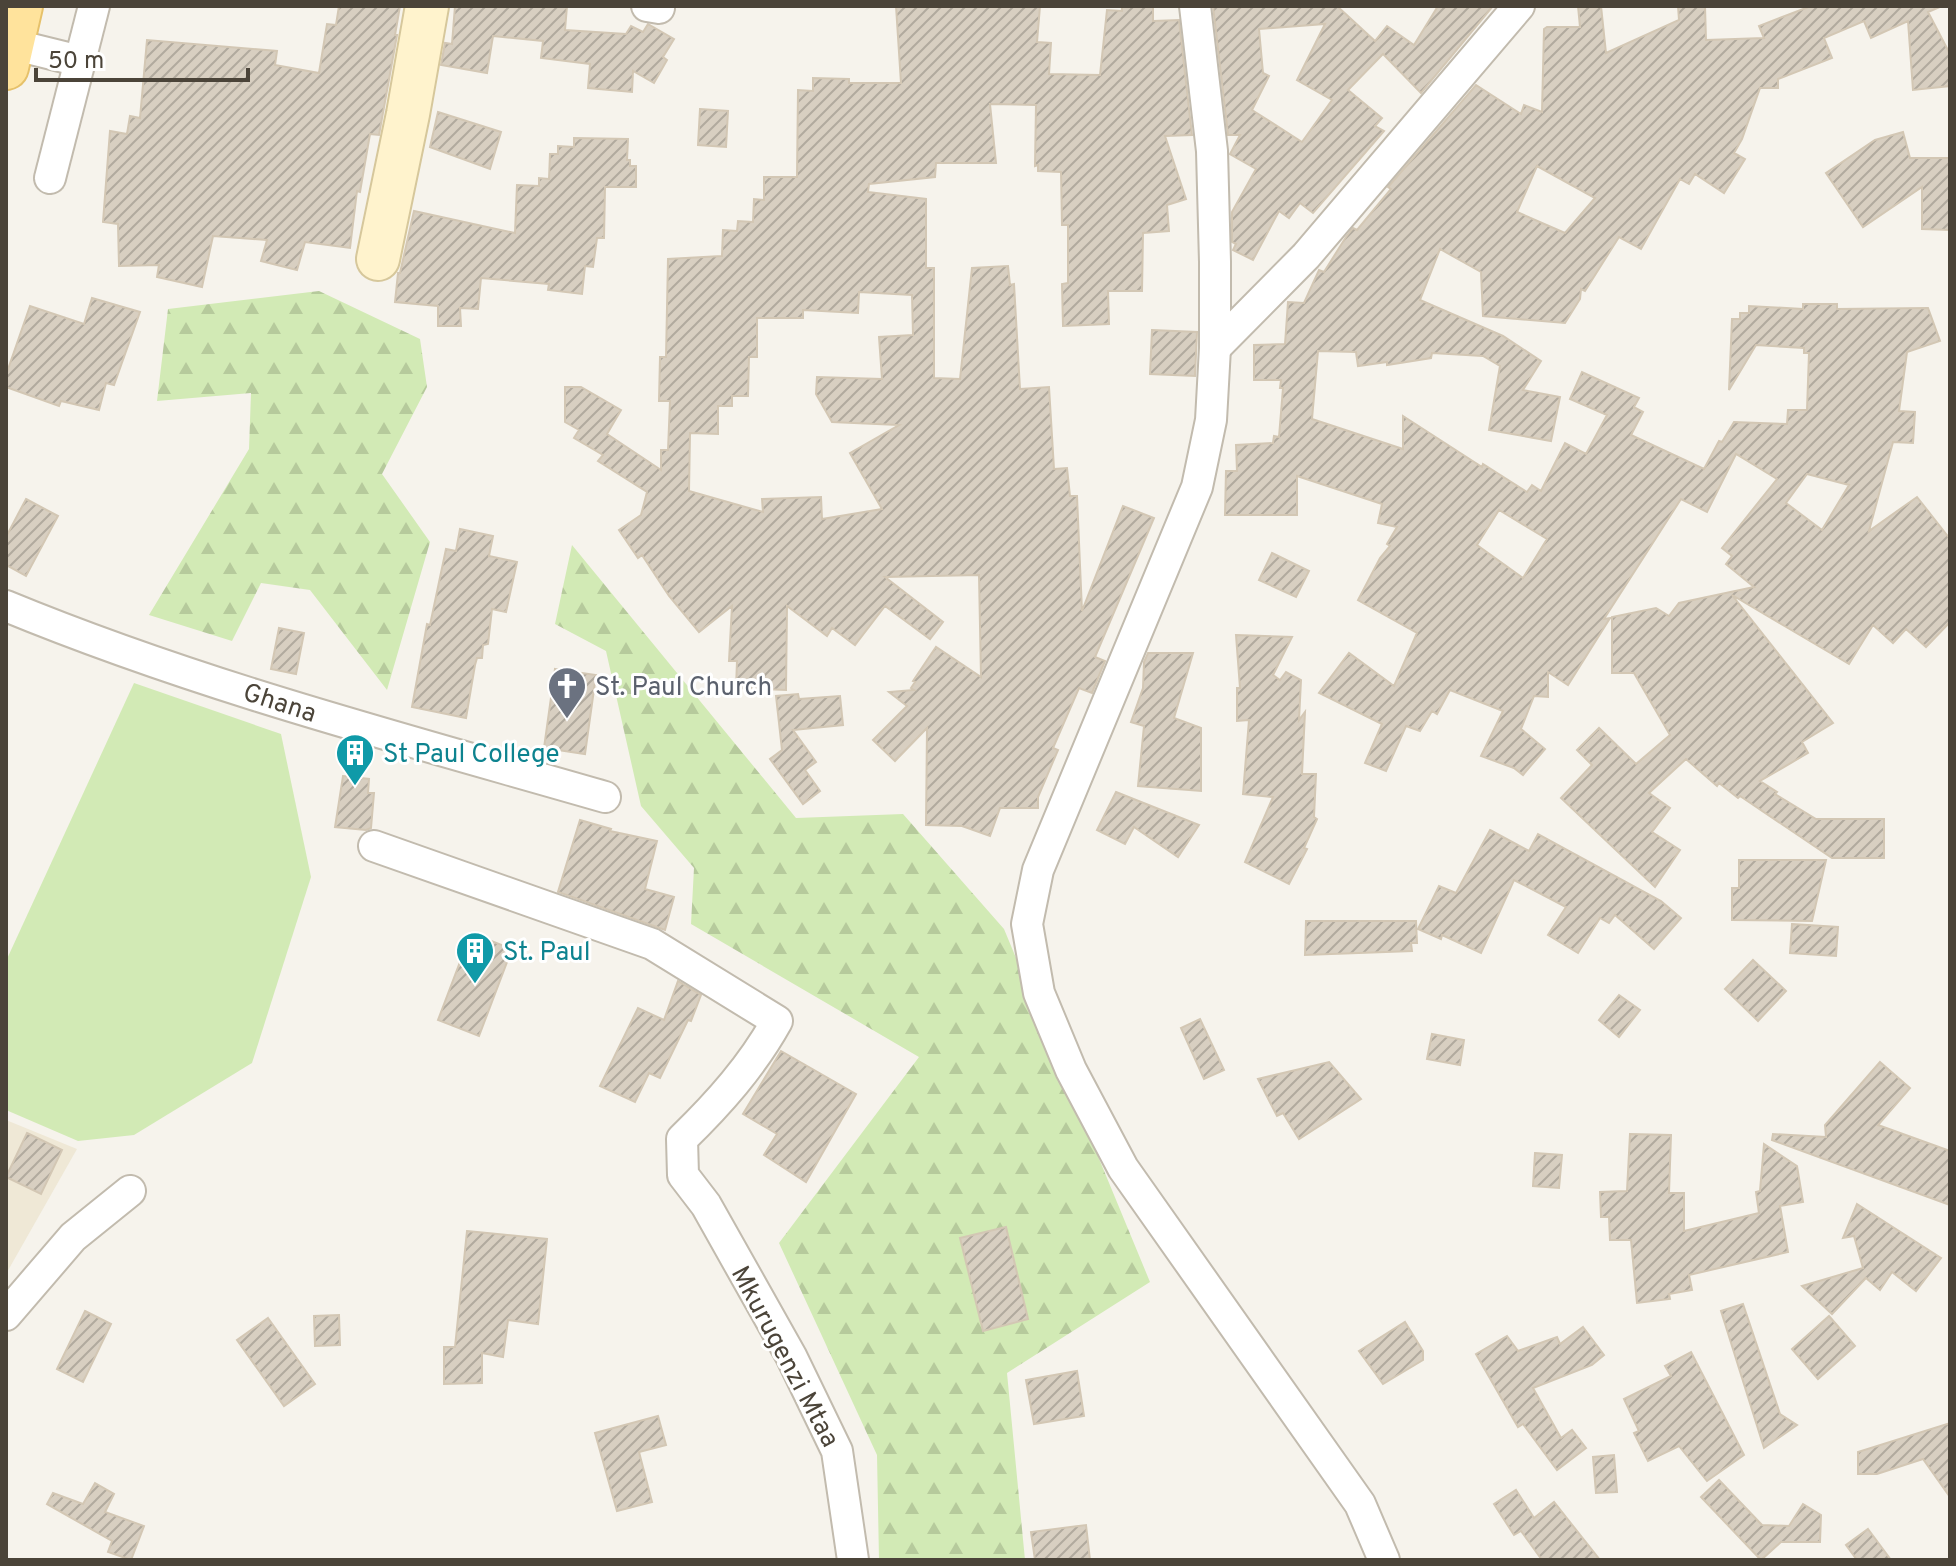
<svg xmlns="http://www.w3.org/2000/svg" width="1956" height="1566" font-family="Overpass,sans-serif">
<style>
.education{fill:#efe8d6}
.grass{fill:#d2eab5}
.forest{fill:url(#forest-firs)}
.building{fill:url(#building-hatch);stroke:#d3c7b4;stroke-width:2;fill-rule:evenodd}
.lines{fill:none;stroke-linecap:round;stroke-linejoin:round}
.street-casing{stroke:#c2bbae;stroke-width:34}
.secondary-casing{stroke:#d6c79b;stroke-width:46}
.primary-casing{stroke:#e6c16a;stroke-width:48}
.street{stroke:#fff;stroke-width:30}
.secondary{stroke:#fff3cd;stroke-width:42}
.primary{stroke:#ffe39c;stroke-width:44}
.labels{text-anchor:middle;stroke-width:6;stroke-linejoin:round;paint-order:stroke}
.worship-label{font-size:26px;fill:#5b616d;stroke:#fff;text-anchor:start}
.street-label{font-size:26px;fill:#4b4439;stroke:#fff}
.culture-label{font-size:26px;fill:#0d838f;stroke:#fff;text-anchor:start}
</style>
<defs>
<pattern id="forest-firs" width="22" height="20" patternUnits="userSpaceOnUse" patternTransform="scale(2)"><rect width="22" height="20" fill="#d2eab5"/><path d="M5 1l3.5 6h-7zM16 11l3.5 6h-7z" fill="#b6ca9c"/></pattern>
<pattern id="building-hatch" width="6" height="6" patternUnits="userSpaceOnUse" patternTransform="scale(2)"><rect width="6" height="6" fill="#d8cfc1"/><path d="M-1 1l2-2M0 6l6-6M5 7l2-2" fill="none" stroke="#b1aa9e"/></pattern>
</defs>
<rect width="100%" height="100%" fill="#f6f3ec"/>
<!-- education -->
<polygon class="education" points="6,1120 77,1149 6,1274"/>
<!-- grass -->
<polygon class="grass" points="134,683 281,734 311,877 252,1063 134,1135 78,1141 6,1110 6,961"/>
<!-- forest -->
<g class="forest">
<polygon points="319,291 420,339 427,387 382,474 430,542 387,690 310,590 261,583 232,641 149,615 249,449 251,393 157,401 168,309"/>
<polygon points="572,545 796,818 903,814 1004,929 1150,1282 1007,1373 1025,1560 879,1560 877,1455 779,1243 919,1057 691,924 694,868 641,806 606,651 555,624"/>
</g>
<!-- building -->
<g class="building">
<polygon points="339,6 400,6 395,35 397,35 379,135 370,134 360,192 357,191 350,248 305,242 297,270 261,261 267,240 213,236 202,287 157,277 159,265 119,266 118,224 103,222 110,131 127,134 130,116 140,118 147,40 277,51 275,65 319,73 327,24 336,25"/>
<polygon points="455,6 567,6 565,30 626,34 631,26 643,32 648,24 674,39 663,57 667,60 654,83 633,71 632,92 588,88 590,64 541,58 543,41 493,36 487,73 441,65 445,43 452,44"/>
<path d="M896,6H1040L1037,42L1051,43L1049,74L1100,75L1107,10L1122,11V6H1153V21L1179,20L1192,135L1165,136L1186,199L1167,205L1169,231L1143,233L1142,291H1108L1109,324L1063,326L1062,284L1068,283V225H1062L1061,172L1038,171V165L1035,166L1036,105L990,104L996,163H936L935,177L869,184L868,192L926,199V268H934V378L960,379L972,268L1008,266L1010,285L1014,284L1020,389L1049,387L1054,469L1067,468L1070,496H1077L1082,611L1123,506L1154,518L1095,657L1105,661L1092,693L1079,688L1053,748L1058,750L1038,797V808H1000L990,836L962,826L926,825L927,728L895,761L873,740L907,706L889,692L914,690L911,688L915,682L913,681L936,647L981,677L979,575L885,577L943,622L930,639L885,606L855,645L832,628L827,636L787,606L786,690L736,688L737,661H729L732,606L699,632L669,596L642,555L638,558L619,530L641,515L647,492L598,461L603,455L574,438L579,430L565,422V387H581L621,410L607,434L661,470V450H668L670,401H659L660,357H666L668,259L722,256L723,230L737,231L738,221L753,222L754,199L764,200V177H797L798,90L813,91V78L849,79V83H901ZM859,292L912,295L913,335L879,337L882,379L817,377L816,394L832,422L899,425L850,453L882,509L822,519L821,497L762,499L763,512L689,491L690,433L718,434V406H732V396H748L749,357H757V318H803V310L858,313Z"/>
<path d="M1213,6H1337L1375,41L1387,26L1414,45L1438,6H1493L1421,93L1383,54L1348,90L1382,118L1375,126L1384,131L1313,213L1300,203L1289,218L1279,211L1253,260L1233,250L1236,244L1232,242V212L1256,169L1230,154L1240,135H1228ZM1325,24L1297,80L1332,100L1302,142L1252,110L1269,76L1263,73L1259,29Z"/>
<path d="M1578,6H1601L1606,53L1679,20L1678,6H1705L1706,40L1764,38L1759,26L1811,6H1942L1928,12L1950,54V86L1913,90L1908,21L1871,38L1864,21L1824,38L1832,58L1778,79V88H1760L1742,139L1734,153L1745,159L1724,193L1695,174L1689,184L1680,179L1641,249L1619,237L1585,291L1581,289L1580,299L1565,323L1483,316L1481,272L1440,249L1420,300L1503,336L1541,361L1523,390L1560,397L1551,441L1489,430L1500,366L1483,356L1432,353L1431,358L1387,365V362L1358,366L1356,352L1318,351L1312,419L1403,449V416L1482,467L1483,464L1527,492L1532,485L1541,491L1565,443L1586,454L1607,415L1570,399L1582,372L1639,398L1634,407L1643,412L1631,435L1704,469L1719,441L1722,442L1734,422L1787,424L1788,410H1807L1809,353H1804V348L1756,345L1729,390L1732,319H1740V313H1749V306L1803,309V304H1837V309L1928,308L1940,341L1907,352L1899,411L1915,412L1913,443L1893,442L1869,531L1917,497L1950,539V622L1926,647L1906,629L1893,643L1873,625L1849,664L1732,595L1833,723L1802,742L1808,753L1760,781L1777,792L1775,794L1816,819H1884V858H1832L1740,796L1738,798L1719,783L1717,786L1686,759L1649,793L1670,808L1652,832L1680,850L1655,887L1561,798L1592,765L1577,750L1599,728L1636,764L1670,735L1634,673H1612V617L1656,608L1669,616L1679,603L1754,587L1726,564L1732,556L1722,548L1777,479L1736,454L1707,512L1681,499L1604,619L1610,618L1568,685L1548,672V697L1534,696L1521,729L1545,749L1523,775L1514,768L1481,756L1503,711L1450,690L1437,714L1432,711L1420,731L1406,726L1386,771L1365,763L1382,724L1319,693L1349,653L1394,686L1417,633L1358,600L1380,558L1390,546L1387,544L1397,527L1378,523L1382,504L1297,476V515H1225L1226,471H1237L1236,445L1273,443L1274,436L1279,437L1283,388H1280L1281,380H1254V345L1285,344L1288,302L1304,303L1319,270L1324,272L1346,237L1353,228L1357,230L1391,189L1388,187L1476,85L1521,114L1524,105L1542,112L1544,29L1547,27H1580ZM1537,166L1595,198L1565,233L1517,212ZM1807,474L1849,485L1822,530L1786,503ZM1499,510L1547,539L1523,578L1477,545Z"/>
<polygon points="700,109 728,111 726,147 698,145"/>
<polygon points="438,112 501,132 490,169 430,147"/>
<polygon points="1903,132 1910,158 1950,158 1950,230 1922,229 1922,187 1863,227 1826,173 1875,140"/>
<polygon points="574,138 628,139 627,160 630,160 630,166 636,166 636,187 605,187 604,238 597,238 593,267 585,266 582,294 548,290 549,284 481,278 478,309 460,308 461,326 438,326 438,306 395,302 398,273 400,273 414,211 515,233 517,185 539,186 539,178 549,179 550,154 558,154 558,146 574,147"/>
<polygon points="92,298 140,312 114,385 106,383 99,410 61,401 59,406 6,387 6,375 30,306 84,324"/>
<polygon points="1152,330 1197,332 1195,376 1150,374"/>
<polygon points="26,499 58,516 26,576 6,565 6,537"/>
<polygon points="460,529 493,536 489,556 517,562 506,612 492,609 488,644 483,645 482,658 477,658 475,665 466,718 412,707 427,624 430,625 446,549 456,551"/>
<polygon points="1272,553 1309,571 1296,597 1259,580"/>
<polygon points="279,628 304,633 296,674 271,669"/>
<polygon points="1236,635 1292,637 1273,675 1280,680 1286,672 1301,680 1299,720 1305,712 1302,774 1316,774 1314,817 1317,819 1304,848 1307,849 1289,884 1245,862 1273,797 1243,794 1249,720 1237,721 1237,688 1240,688"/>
<polygon points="1148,653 1193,653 1174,718 1201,728 1201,791 1138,786 1144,726 1131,722 1143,688 1144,662"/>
<polygon points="555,669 596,675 585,754 544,748"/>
<polygon points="798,694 799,699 840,696 843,725 793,730 816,762 805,770 820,791 803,804 770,759 782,750 776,696"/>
<polygon points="343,776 369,779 368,793 374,793 371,828 366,830 335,827"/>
<polygon points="1116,792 1199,825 1178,857 1134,827 1125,844 1097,830"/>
<polygon points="580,820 611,829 610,831 657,841 645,889 674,897 665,930 558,892"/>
<polygon points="1490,830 1529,851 1538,834 1661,901 1681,918 1654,949 1615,915 1609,923 1600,918 1578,953 1548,935 1566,907 1514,880 1481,953 1442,935 1441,939 1418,929 1439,886 1456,893"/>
<polygon points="1739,860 1826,860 1812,921 1732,920 1732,888 1739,888"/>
<polygon points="1306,921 1416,921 1417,943 1411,943 1412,951 1305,955"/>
<polygon points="1792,924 1838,927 1836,956 1790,953"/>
<polygon points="471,933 512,949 479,1036 438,1020"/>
<polygon points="1753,960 1786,991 1758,1021 1725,989"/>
<polygon points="678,981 701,995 691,1021 688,1020 660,1078 649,1073 635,1102 600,1086 638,1008 664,1020"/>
<polygon points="1619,995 1640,1010 1619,1037 1599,1020"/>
<polygon points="1200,1019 1224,1070 1204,1079 1181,1028"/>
<polygon points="1432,1034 1464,1040 1460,1065 1427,1059"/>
<polygon points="781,1051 856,1094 806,1182 764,1155 777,1134 743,1114"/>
<polygon points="1329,1062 1361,1099 1299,1139 1283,1113 1277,1116 1258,1079"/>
<polygon points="1880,1062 1910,1088 1878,1125 1950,1151 1950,1205 1772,1140 1773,1134 1826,1137 1825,1125"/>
<polygon points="27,1133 62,1150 41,1194 6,1177"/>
<polygon points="1630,1134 1671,1135 1669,1193 1684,1193 1684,1231 1759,1213 1756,1192 1760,1191 1764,1144 1797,1166 1803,1202 1780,1206 1788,1252 1689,1275 1692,1290 1669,1294 1670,1299 1637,1303 1631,1240 1610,1240 1609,1217 1601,1217 1600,1192 1627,1191"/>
<polygon points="1535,1153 1562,1155 1559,1188 1533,1186"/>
<polygon points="1857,1204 1941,1258 1916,1291 1892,1272 1880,1290 1866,1278 1832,1314 1802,1286 1863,1268 1854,1236 1843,1238"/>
<polygon points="1006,1227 1028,1319 983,1331 960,1238"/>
<polygon points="467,1231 547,1239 538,1324 508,1320 503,1357 482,1353 482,1383 444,1384 444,1347 455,1347"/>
<polygon points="1743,1304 1780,1414 1797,1425 1764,1448 1721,1311"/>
<polygon points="85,1311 111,1324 83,1382 57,1369"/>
<polygon points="339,1315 340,1345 315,1346 314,1316"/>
<polygon points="1829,1316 1855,1346 1818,1379 1792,1349"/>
<polygon points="268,1318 315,1384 284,1406 237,1340"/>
<polygon points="1405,1322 1423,1351 1423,1360 1383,1384 1359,1351"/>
<polygon points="1583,1327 1604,1355 1592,1365 1533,1388 1561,1438 1572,1430 1586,1448 1557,1470 1523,1424 1518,1427 1476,1354 1507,1336 1518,1351 1557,1337 1560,1344"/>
<polygon points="1691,1352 1744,1455 1707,1481 1679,1446 1648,1461 1634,1433 1639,1431 1624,1399 1671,1376 1665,1366"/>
<polygon points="1077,1371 1084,1416 1034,1424 1026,1380"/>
<polygon points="658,1416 666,1445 639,1452 652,1502 617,1511 595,1433"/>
<polygon points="1950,1423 1950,1497 1923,1459 1877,1474 1858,1474 1858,1452"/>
<polygon points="1614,1455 1617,1492 1596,1493 1593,1457"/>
<polygon points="1719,1480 1762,1525 1789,1526 1803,1504 1821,1515 1820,1542 1781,1542 1761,1560 1701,1497"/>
<polygon points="95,1483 114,1494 105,1512 144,1526 131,1560 108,1552 112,1541 47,1504 53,1493 83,1504"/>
<polygon points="1516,1490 1534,1518 1554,1502 1600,1560 1542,1560 1521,1531 1514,1535 1494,1504"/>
<polygon points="1086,1525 1090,1560 1035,1560 1031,1532"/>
<polygon points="1868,1529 1891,1560 1857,1560 1846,1545"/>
</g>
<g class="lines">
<!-- street casing -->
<g class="street-casing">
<g id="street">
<polyline points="647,6 659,8"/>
<polyline points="1195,6 1212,151 1215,262 1215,348 1211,420 1197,487 1038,870 1027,924 1039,993 1071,1070 1123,1168 1360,1504 1384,1560"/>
<polyline points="11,44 80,61"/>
<polyline points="50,178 94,6"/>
<polyline points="1215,348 1306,256 1519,6"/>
<path d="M6,606C200,686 404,739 605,797"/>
<path d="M374,846L652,944L777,1021C752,1066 719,1103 682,1139L683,1175L706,1205L791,1356L837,1451L853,1560"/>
<polyline points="6,1315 73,1237 130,1191"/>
</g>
</g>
<!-- secondary casing -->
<g class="secondary-casing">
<polyline id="secondary" points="378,259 408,114 427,6"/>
</g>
<!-- primary casing -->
<g class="primary-casing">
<polyline id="primary" points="6,67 20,6"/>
</g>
<!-- street -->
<use href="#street" class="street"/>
<!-- secondary -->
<use href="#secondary" class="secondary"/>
<!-- primary -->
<use href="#primary" class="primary"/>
</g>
<!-- icons -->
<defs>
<g id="church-pin" transform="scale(2)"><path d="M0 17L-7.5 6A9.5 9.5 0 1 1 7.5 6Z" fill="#6b7280" stroke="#fff"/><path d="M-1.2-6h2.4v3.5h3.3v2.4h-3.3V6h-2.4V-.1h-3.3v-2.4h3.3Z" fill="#fff"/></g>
<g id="building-pin" transform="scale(2)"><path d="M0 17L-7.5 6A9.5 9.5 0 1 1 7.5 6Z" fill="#0f9aa8" stroke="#fff"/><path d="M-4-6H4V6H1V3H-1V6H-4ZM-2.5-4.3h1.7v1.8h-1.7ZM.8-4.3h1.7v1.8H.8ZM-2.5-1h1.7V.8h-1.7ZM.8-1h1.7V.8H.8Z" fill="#fff"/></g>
</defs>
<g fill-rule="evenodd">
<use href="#church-pin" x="567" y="686"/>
<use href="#building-pin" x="355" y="753"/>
<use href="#building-pin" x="475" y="951"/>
</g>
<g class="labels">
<!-- worship labels -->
<g class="worship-label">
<text x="595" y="695">St. Paul Church</text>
</g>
<!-- street labels -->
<g class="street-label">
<text transform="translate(280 702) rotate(18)" y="9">Ghana</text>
<text transform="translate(786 1356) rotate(62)" y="9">Mkurugenzi Mtaa</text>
</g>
<!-- culture labels -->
<g class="culture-label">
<text x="383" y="762">St Paul College</text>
<text x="503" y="960">St. Paul</text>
</g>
</g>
<!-- border -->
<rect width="1956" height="1566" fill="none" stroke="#4b4439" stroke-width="16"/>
<!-- scale -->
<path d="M36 68v12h212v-12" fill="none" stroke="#4b4439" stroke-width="4"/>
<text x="48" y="68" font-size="24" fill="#4b4439" stroke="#ffffff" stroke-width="6" paint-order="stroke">50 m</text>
</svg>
